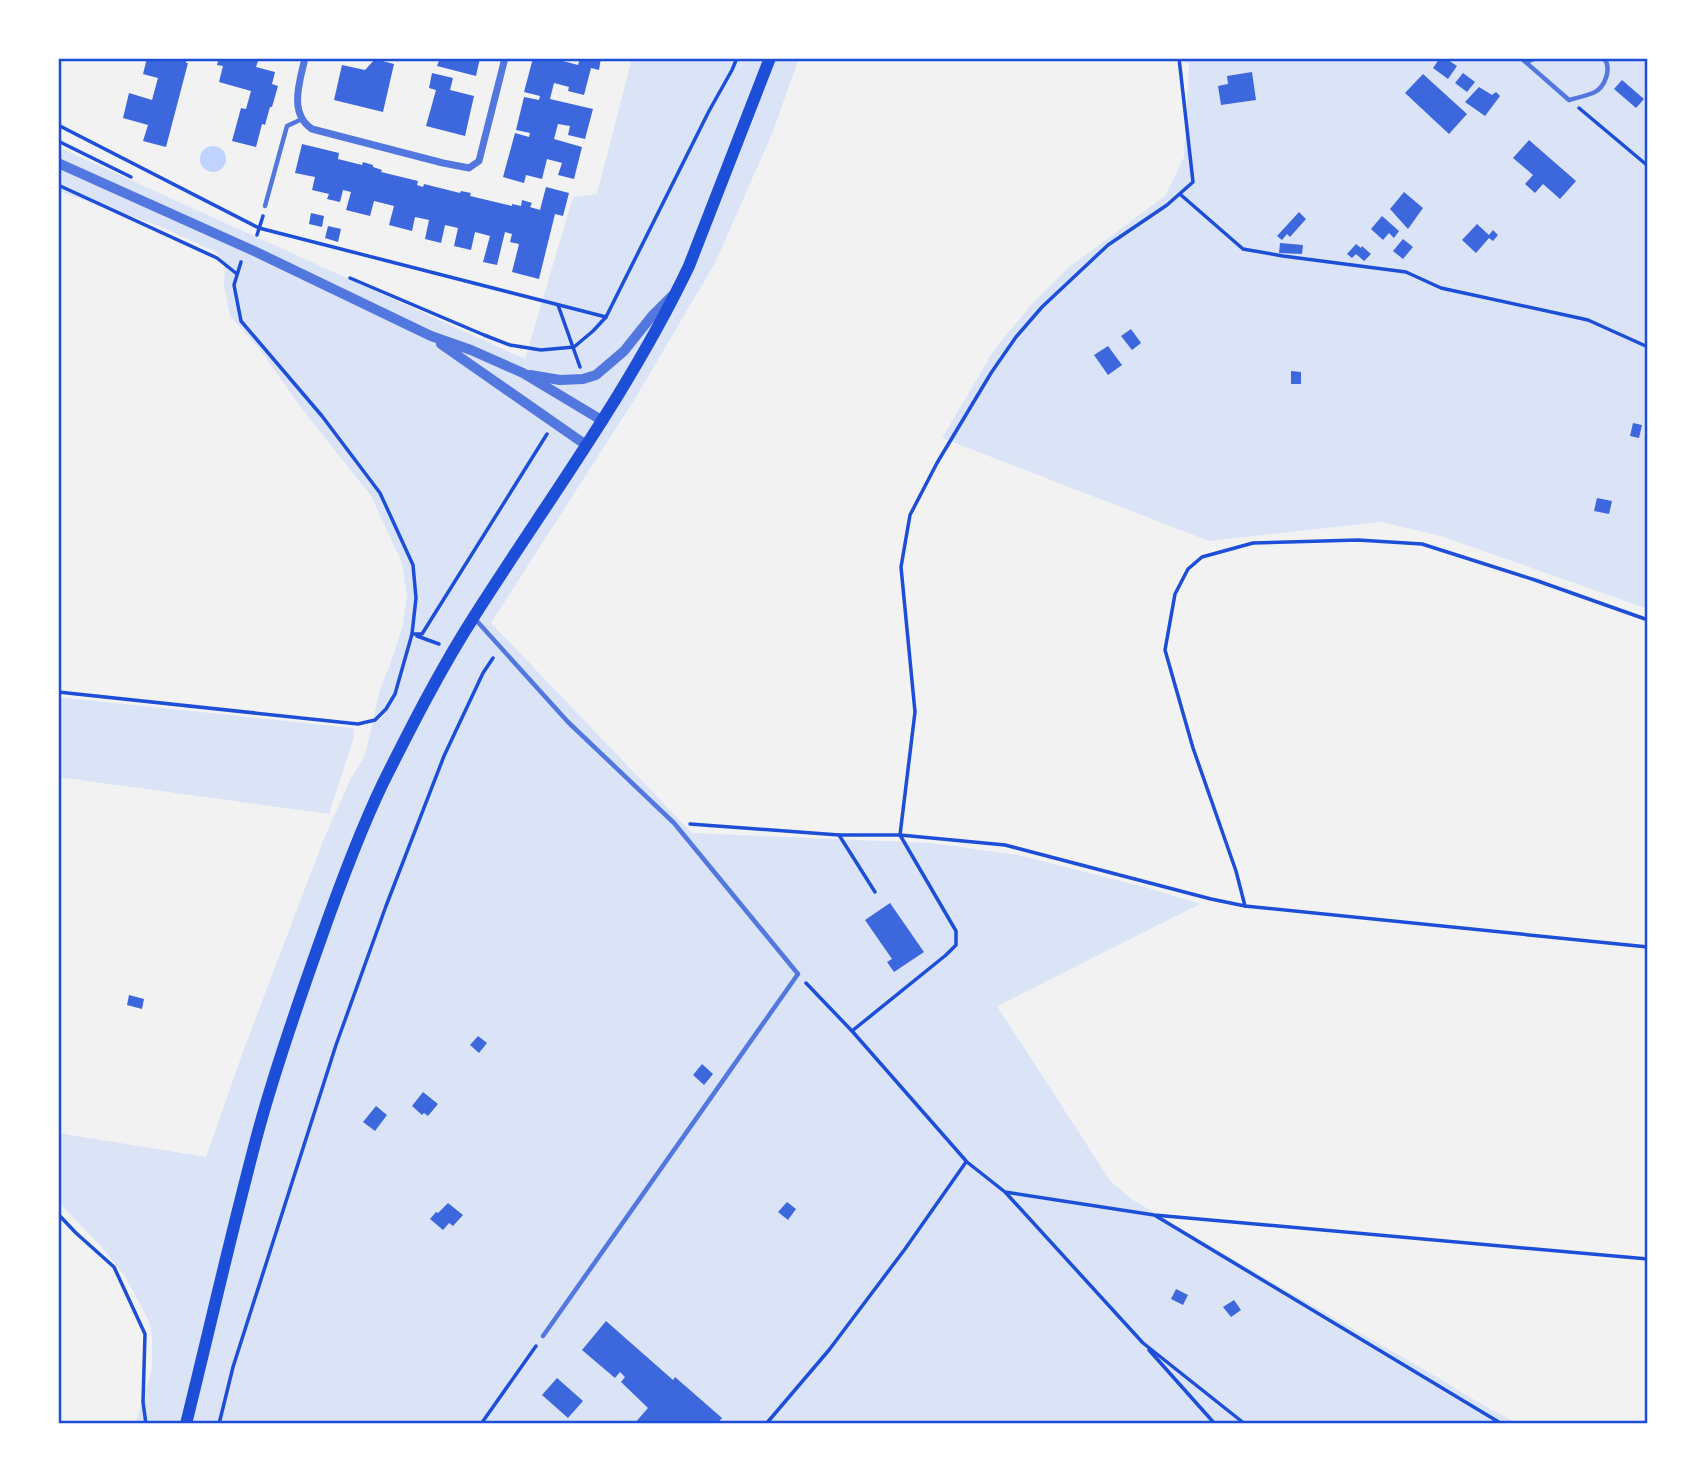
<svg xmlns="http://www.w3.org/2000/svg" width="1706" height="1482" font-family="Figtree,sans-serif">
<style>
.green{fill:#dbe4f7}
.water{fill:#bfd3fe}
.building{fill:#3d67dc}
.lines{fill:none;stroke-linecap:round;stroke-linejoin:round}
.path{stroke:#1d4ed8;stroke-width:3.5}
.service{stroke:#5277de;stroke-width:4.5}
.minor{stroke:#5277de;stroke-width:7}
.tertiary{stroke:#5277de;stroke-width:10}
.secondary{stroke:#1d4ed8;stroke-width:12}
.neatline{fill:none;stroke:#1d4ed8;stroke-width:2.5}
</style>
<rect width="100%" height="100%" fill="#f2f2f2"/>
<!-- green -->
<g class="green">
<path d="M632,58H799L772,134L715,263L636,397L491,623L692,833L931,843L1018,855L1148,888L1200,904L997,1006L1111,1182L1133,1200C1226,1255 1319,1310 1413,1363C1449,1384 1482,1406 1519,1424H135L152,1369V1336L149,1321L126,1278L101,1246L58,1202V1133L206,1157L244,1049L323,841L350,780L365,755L380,689L390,665L403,625L407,595L402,563L371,496L299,405L264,355L230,316L224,286L225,263L216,252L159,226L58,191V147L525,359L573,197L597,194Z"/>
<polygon points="1174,58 1648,58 1648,609 1441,536 1381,522 1209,541 942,438 994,350 1031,305 1068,268 1165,196 1184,157 1189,64"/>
<polygon points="58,697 353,728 354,737 329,814 58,777"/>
</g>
<!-- water -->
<circle class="water" cx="213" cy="159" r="13"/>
<!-- building -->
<g class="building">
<polygon points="147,58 187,58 186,63 188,63 166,147 143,141 148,125 123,118 129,93 152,100 158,78 143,74"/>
<polygon points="219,58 244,58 258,61 256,67 275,72 272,84 278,86 272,107 270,107 265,125 262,124 256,147 232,141 241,108 246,109 251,91 219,82 223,66 217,65"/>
<polygon points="440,58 480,58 476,76 437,66"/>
<polygon points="533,58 546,61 547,58 564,58 563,61 578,65 580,58 601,58 599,70 591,68 584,95 568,91 569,87 554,83 550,99 593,109 585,139 568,135 570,126 558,124 554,139 582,147 574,179 558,175 562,163 547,159 542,179 526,175 524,183 503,177 515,133 529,137 530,133 516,130 524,97 539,100 540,96 524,92"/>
<polygon points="1440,58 1445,58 1457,66 1448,79 1433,68"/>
<polygon points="375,59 394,64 383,112 334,100 342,65 365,70"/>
<polygon points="1252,72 1256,100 1221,105 1218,86 1228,84 1227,76"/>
<polygon points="432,73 453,78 450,90 474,96 465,136 426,126 436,90 429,88"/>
<polygon points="1463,73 1475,82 1467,92 1455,83"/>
<polygon points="1423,74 1467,114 1449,134 1405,93"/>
<polygon points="1622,80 1644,99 1636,108 1614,89"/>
<polygon points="1479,87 1492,95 1496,92 1500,96 1485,116 1465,102"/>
<polygon points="1529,140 1576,181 1560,199 1543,184 1535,193 1525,184 1533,175 1513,158"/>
<polygon points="302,144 339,153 338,159 362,165 363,162 373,165 373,167 382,170 381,172 418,181 417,185 423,187 424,184 460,193 461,191 471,193 470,196 512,206 512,204 521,206 522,200 532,203 530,207 540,210 546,187 569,193 563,216 555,214 539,279 512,272 519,244 510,242 512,234 505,232 497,265 483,262 490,236 475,232 471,250 454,246 458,228 445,225 441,243 425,239 429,220 415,217 412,231 389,225 394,206 374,201 370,216 346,210 351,192 343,190 340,202 327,199 329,194 312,190 315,177 295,173"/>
<polygon points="1404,192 1423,208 1408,229 1390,209"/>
<polygon points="1299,212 1306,219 1290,237 1287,234 1282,240 1277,236"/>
<polygon points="311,213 324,216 322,227 309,224"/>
<polygon points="1382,216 1399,231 1394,238 1389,233 1383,240 1371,229"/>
<polygon points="1477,224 1489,235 1493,230 1498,235 1493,241 1489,238 1476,253 1462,240"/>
<polygon points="328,226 341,229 338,242 325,238"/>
<polygon points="1403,239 1413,247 1403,259 1393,251"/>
<polygon points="1280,243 1303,245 1302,254 1279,253"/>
<polygon points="1356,244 1361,248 1362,246 1371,254 1364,261 1356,254 1352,258 1347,254"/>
<polygon points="1131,329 1141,343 1132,350 1121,336"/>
<polygon points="1108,346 1122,365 1108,375 1094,355"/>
<polygon points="1291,371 1301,372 1301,384 1291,384"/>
<polygon points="1633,423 1642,425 1639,438 1630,436"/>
<polygon points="1597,498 1612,501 1609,514 1594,511"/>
<polygon points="890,903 924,952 894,972 887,962 892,959 865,920"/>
<polygon points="129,995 144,999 142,1009 127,1005"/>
<polygon points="478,1036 487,1043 479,1053 470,1045"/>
<polygon points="702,1064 713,1074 704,1085 693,1075"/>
<polygon points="423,1092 438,1104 428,1116 424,1113 422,1115 412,1106"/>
<polygon points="376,1106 387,1115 375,1131 363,1122"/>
<polygon points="787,1202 796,1209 788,1220 778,1212"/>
<polygon points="448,1203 463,1215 453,1226 449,1223 443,1230 430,1219 436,1212 438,1213"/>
<polygon points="1176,1289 1188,1295 1183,1305 1171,1299"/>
<polygon points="1234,1300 1241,1310 1231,1317 1223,1307"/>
<polygon points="606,1321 673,1380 675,1377 722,1418 717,1424 634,1424 648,1408 621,1382 625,1377 620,1372 615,1378 582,1350"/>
<polygon points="557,1378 583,1401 568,1418 542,1395"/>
</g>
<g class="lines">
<!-- path -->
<g class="path">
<polyline points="1579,108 1648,166"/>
<polyline points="58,125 259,228 606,317"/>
<polyline points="58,141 131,177"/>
<polyline points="58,185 217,258 237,274"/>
<polyline points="1181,195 1243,249 1283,256 1406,272 1441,288 1588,320 1648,347"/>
<polyline points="257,235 263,216"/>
<polyline points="350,278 484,335 510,345 541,350 574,347 593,331 606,317 709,111 732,70 737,58"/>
<polyline points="558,305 580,367"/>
<polyline points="412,634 422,634 547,434"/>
<polyline points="417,636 439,644"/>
<polyline points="58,692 358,724 375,720 386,709 395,694 412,634 416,598 413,565 380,493 322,416 241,321 234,285 241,262"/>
<polyline points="690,824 839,835 900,835 1005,845 1211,899 1245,906 1648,947"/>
<polyline points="839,835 875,892"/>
<polyline points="1245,906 1236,871 1193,748 1165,650 1175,594 1188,569 1202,557 1253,543 1358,540 1422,544 1535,580 1648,620"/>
<polyline points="806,983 852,1031 967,1162 1005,1192 1154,1215 1648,1259"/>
<polyline points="852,1031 946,955 956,945 956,931 900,835 915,712 901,567 910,515 937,463 991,373 1016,337 1042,307 1108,245 1167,205 1193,182 1179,58"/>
<polyline points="1006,1193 1143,1343 1245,1424"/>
<polyline points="58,1214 76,1233 114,1267 145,1334 143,1402 146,1424"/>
<polyline points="1156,1216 1502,1424"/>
<polyline points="1149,1350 1215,1424"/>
<polyline points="219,1424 233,1367 336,1045 386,906 444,756 483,673 493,658"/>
<polyline points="481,1424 536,1346"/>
<polyline points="766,1424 829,1350 905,1249 966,1162"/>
</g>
<!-- service -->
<g class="service">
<path d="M1521,58L1569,100C1577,98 1585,96 1593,93C1605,88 1612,69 1604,58"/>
<polyline points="1526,62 1537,58"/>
<polyline points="265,206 287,126 302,119"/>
<polyline points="475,619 568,722 674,823 798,974 543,1336"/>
</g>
<!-- minor -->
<path class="minor" d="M305,58C300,81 288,113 312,129L443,163L469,168L479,161L482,149L505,58"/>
<!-- tertiary -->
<g class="tertiary">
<polyline points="58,163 254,251 431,336 471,350 523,373 603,421"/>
<polyline points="441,344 586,445"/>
<polyline points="530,375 560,380 583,379 596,375 624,351 652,316 672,296"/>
</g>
<!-- secondary -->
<path class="secondary" d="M186,1424C210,1327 232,1229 258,1132C275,1069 297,1006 319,944C338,890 358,835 383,783C411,727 441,668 475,615C548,500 630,390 689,266L770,58"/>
</g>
<!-- border -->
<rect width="1706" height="1482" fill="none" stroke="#ffffff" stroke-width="119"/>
<rect x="60" y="60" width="1586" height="1362" class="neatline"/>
</svg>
